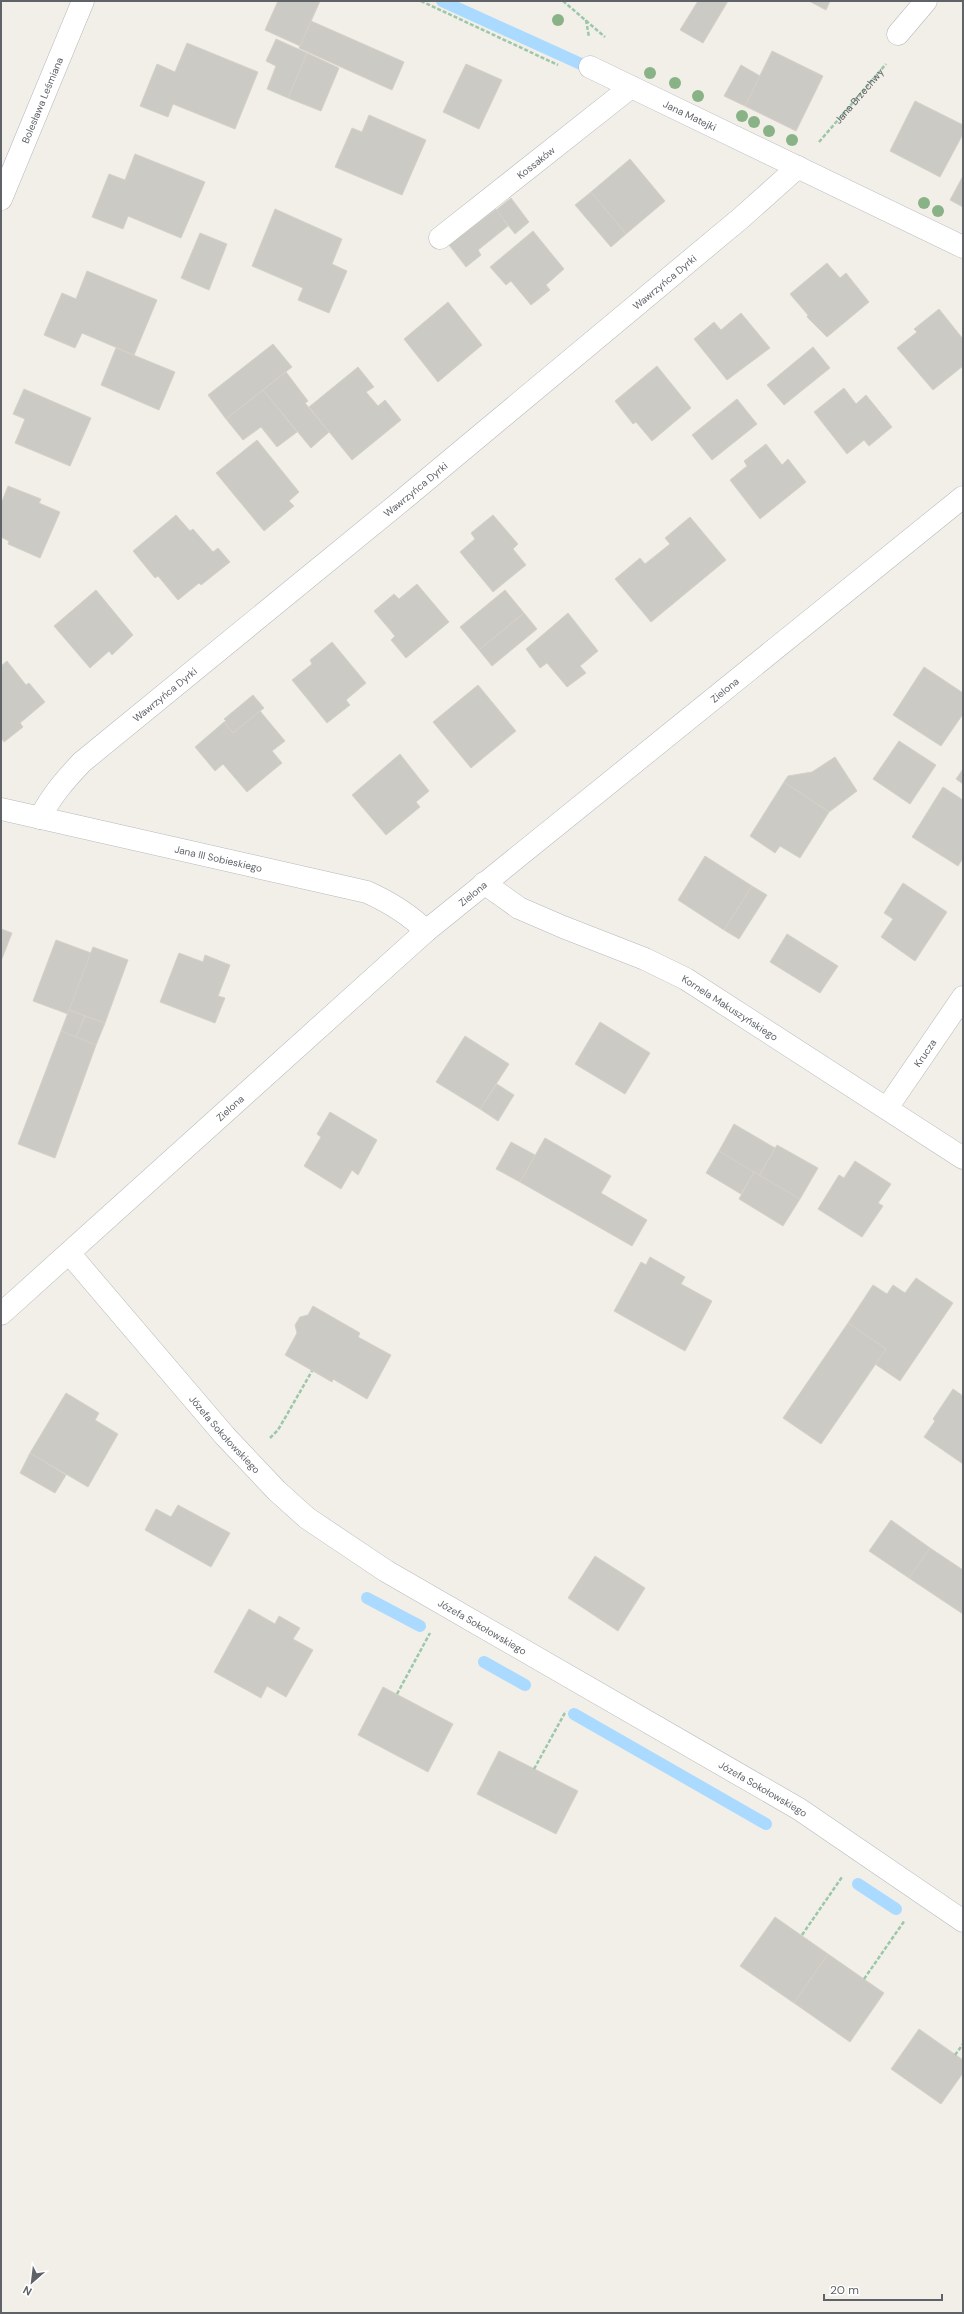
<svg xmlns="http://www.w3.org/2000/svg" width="964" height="2314" font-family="'DM Sans',sans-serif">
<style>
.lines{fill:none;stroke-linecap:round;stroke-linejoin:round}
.stream{stroke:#aadaff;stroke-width:12}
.building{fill:#cccac5;stroke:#d6d1c6}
.minor-casing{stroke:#b5b8bc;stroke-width:23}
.path{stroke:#9cc7a9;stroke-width:2.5;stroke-dasharray:4 2;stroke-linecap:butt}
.minor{stroke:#fff;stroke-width:22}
.tree{fill:#89b387}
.labels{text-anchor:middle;stroke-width:3;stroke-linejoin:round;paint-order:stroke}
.street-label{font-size:10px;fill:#5f6368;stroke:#fff}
</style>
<rect width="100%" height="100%" fill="#f1efe8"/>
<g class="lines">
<!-- stream -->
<g class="stream">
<polyline points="442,1 581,64"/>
<polyline points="367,1598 420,1626"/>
<polyline points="484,1662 525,1685"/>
<polyline points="574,1714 766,1824"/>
<polyline points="858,1884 896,1909"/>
</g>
</g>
<!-- building -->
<g class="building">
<polygon points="278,1 320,1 300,46 265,30"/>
<polygon points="698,1 728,1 703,43 680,30"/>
<polygon points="809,1 830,1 826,10"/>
<polygon points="311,21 404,62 392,90 299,48"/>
<polygon points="276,39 307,53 288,98 267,89 276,66 266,61"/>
<polygon points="187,43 258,72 235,129 173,104 168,117 140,106 157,64 175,72"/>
<polygon points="772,51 823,76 796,131 745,106"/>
<polygon points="307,53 339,68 321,111 288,98"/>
<polygon points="466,64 502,80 479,129 443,112"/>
<polygon points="741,65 760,76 745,106 724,96"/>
<polygon points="915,101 963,125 963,134 940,177 890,151"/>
<polygon points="369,115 426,140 402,195 335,167 352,128 362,132"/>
<polygon points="135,154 205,182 181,238 128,216 123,229 92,217 109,174 125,180"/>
<polygon points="630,159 665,201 626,234 591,192"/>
<polygon points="963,176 963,207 950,200"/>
<polygon points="591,192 626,234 611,247 575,205"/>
<polygon points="511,198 529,222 515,234 496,210"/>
<polygon points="275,209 342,239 332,264 347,271 329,313 298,300 303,288 252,266"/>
<polygon points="496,209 508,226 478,250 481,255 466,267 449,245"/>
<polygon points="533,231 564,269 546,285 550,290 531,305 511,281 506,285 490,267"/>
<polygon points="200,233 227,244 209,290 181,278"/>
<polygon points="827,263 840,278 846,273 869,302 827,337 807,317 808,315 790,294"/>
<polygon points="87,271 157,300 134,355 82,333 75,348 44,335 62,293 76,299"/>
<polygon points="448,302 482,345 438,382 404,339"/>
<polygon points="939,309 963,339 963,366 933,390 897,348 917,332 914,329"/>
<polygon points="741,313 770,348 727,380 694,339 714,322 721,330"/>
<polygon points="273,344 292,367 226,419 208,395"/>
<polygon points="813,347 830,368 784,405 767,385"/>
<polygon points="116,348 175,372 159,410 101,385"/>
<polygon points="657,366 691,408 652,441 636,422 633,424 615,401"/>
<polygon points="358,367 374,387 366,392 378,406 385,400 401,420 352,460 309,407"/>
<polygon points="286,372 308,401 305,403 329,432 311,448 263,390"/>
<polygon points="844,388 856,404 866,395 892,427 869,446 864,440 847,454 814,412"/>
<polygon points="24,389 91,418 70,466 15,443 25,419 13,414"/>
<polygon points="263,390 297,432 277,447 261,427 243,440 226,419"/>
<polygon points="737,399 757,424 712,460 692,435"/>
<polygon points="257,440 299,492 289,501 294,506 264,531 216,473"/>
<polygon points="766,444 782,465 788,459 806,482 760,519 730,480 747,466 744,461"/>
<polygon points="8,486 41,499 39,503 60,512 40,558 8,544 9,541 1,537 1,504"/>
<polygon points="176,515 190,531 193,529 213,552 218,548 230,562 201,585 199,583 178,600 158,576 155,578 133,551"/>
<polygon points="493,515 518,544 513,549 526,565 493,592 460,552 475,539 471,533"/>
<polygon points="690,517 726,560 651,622 615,579 640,558 645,564 670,544 665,538"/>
<polygon points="417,584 449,622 406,658 391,640 395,636 374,611 394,594 399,599"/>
<polygon points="96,590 133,635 112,655 109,651 90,668 54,626"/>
<polygon points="505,590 524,613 479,650 460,627"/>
<polygon points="524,613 537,629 492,666 479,650"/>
<polygon points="568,613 598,651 580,666 586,673 567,687 547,663 540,668 526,649"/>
<polygon points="332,642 366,683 346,700 350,705 327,723 292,680 312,664 310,660"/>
<polygon points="7,661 26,685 29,683 45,702 20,723 23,727 4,742 1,737 1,666"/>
<polygon points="924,667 963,693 963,714 941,746 893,715"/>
<polygon points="478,685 516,731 471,768 433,722"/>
<polygon points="253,695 264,708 233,733 224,722 226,721 224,719"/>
<polygon points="260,711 285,741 272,751 282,763 247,792 223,764 215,771 195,747 224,722 233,733"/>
<polygon points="899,741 936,765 910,804 873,779"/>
<polygon points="400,754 429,791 416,802 420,807 386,835 352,795"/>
<polygon points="835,757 857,791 829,812 784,782 788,776 812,772"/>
<polygon points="963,769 963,784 956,779"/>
<polygon points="784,782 829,812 800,858 780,846 775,853 750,836"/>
<polygon points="943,787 963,800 963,858 958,866 912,837"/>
<polygon points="705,856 752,886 724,930 678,900"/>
<polygon points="903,883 947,912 915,961 881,937 893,919 884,913"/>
<polygon points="752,886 767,895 739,939 724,930"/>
<polygon points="1,929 12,933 1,961"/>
<polygon points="787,934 838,966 820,993 770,962"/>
<polygon points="56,940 91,953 68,1014 33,1001"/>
<polygon points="93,947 128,960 105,1023 69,1010"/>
<polygon points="179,953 203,962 205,955 230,965 218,996 225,998 215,1023 160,1002"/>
<polygon points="69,1010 85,1016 76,1037 61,1031"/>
<polygon points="85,1016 105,1023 96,1045 76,1037"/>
<polygon points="600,1022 650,1053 625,1094 575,1064"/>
<polygon points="61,1031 96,1045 55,1158 18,1144"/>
<polygon points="465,1036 509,1064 480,1109 436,1082"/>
<polygon points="497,1084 514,1095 498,1121 480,1109"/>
<polygon points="330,1112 377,1140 358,1175 352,1170 341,1189 304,1166 321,1137 317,1134"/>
<polygon points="734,1124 775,1148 759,1176 719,1151"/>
<polygon points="545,1138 611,1176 601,1193 647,1220 632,1246 520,1182"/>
<polygon points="511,1142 535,1155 520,1182 496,1169"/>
<polygon points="777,1145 818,1168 800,1199 759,1176"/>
<polygon points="719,1151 754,1172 741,1194 706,1173"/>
<polygon points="855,1161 891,1184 878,1203 883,1206 862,1237 818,1209 839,1175 844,1178"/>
<polygon points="754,1172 800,1199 783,1226 739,1199"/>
<polygon points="650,1257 685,1277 681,1284 712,1301 685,1351 614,1311 641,1262 646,1265"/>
<polygon points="916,1278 953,1303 900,1381 875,1364 886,1349 848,1323 873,1285 887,1294 893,1285 905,1293"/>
<polygon points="313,1306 360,1333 358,1337 391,1355 367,1399 333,1379 332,1382 285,1355 297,1333 295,1325 300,1317 308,1315"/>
<polygon points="848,1323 886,1349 821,1444 783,1418"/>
<polygon points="953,1389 963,1396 963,1464 924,1437 935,1421 933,1419"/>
<polygon points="66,1393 99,1413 95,1420 118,1434 88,1487 30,1453"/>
<polygon points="30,1453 66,1475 55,1493 20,1473"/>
<polygon points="178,1505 230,1533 211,1567 145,1530 156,1509 171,1517"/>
<polygon points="891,1520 930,1548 909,1578 869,1551"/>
<polygon points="930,1548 963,1570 963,1614 909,1578"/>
<polygon points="595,1556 645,1588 618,1631 568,1598"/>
<polygon points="249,1609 275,1624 279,1616 300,1628 293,1639 313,1650 286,1697 267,1686 261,1698 214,1672"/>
<polygon points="383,1687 453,1724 428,1772 358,1735"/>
<polygon points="499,1751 578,1791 556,1834 477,1794"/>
<polygon points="775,1917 828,1954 794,2003 740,1966"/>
<polygon points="828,1954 884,1993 850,2042 794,2003"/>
<polygon points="919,2029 963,2060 963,2073 941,2104 891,2069"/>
</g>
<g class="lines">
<!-- minor casing -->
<g class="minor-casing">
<g id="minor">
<polyline points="898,34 926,1"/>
<path id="s2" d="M590,67L963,247"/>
<path id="s3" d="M1,199L83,1"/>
<path id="s4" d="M440,238L631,87"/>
<path id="s5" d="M1,809L367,892C389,902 408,913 426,931"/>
<path id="s6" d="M40,818C51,796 65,780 82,762L405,498L741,218L798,167"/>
<path id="s7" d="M484,883L519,908L563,927L645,959L686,979L963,1158"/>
<path id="s8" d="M887,1108L963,997"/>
<path id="s9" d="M69,1253L225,1436L277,1491L307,1518L386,1571L799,1809L963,1921"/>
<path id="s10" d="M1,1314L426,931L963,497"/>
</g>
</g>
<!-- path -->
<g class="path">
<polyline points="421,1 558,65"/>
<polyline points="563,1 605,37"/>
<polyline points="586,20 589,37"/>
<path id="s1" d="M819,142L886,64"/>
<polyline points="270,1438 278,1430 312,1371"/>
<polyline points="397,1694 430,1633"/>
<polyline points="534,1769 566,1711"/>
<polyline points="802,1935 842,1877"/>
<polyline points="864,1979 905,1920"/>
<polyline points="955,2055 963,2044"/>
</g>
<!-- minor -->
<use href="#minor" class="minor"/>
</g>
<!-- trees -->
<g class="tree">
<circle cx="558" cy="20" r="6"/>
<circle cx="650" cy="73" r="6"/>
<circle cx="675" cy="83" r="6"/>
<circle cx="698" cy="96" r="6"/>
<circle cx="742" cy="116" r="6"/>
<circle cx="754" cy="122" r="6"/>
<circle cx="769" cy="131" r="6"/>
<circle cx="792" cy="140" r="6"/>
<circle cx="924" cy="203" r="6"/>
<circle cx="938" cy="211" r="6"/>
</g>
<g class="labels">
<!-- street labels -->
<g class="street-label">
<text dy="4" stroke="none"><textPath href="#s1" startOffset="61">Jana Brzechwy</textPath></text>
<text dy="4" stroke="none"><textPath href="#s3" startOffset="107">Bolesława Leśmiana</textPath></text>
<text dy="4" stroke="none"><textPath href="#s2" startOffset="111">Jana Matejki</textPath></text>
<text dy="4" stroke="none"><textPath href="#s4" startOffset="122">Kossaków</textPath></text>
<text dy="4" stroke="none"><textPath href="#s6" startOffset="825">Wawrzyńca Dyrki</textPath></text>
<text dy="4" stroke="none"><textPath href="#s6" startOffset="501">Wawrzyńca Dyrki</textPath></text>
<text dy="4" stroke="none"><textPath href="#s10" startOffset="956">Zielona</textPath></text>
<text dy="4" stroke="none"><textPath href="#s6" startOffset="177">Wawrzyńca Dyrki</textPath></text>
<text dy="4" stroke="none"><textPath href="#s5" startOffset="223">Jana III Sobieskiego</textPath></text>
<text dy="4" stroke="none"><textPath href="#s10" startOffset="632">Zielona</textPath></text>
<text dy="4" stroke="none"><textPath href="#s7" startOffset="277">Kornela Makuszyńskiego</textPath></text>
<text dy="4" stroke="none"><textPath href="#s8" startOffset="67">Krucza</textPath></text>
<text dy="4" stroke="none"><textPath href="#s10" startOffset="308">Zielona</textPath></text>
<text dy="4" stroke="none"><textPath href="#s9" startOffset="239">Józefa Sokołowskiego</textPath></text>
<text dy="4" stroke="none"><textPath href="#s9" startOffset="563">Józefa Sokołowskiego</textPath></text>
<text dy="4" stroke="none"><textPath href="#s9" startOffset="887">Józefa Sokołowskiego</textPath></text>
</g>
</g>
<!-- border -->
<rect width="964" height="2314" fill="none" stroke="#5f6368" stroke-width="4"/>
<!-- north arrow -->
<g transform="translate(32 2282) rotate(208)" stroke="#ffffff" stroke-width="3" paint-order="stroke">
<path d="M0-3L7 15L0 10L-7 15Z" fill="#5f6368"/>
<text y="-6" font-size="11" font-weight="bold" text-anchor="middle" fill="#5f6368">N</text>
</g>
<!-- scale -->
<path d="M824 2294v6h118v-6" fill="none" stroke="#5f6368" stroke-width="2"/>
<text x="830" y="2294" font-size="12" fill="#5f6368" stroke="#ffffff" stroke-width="3" paint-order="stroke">20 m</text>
</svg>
